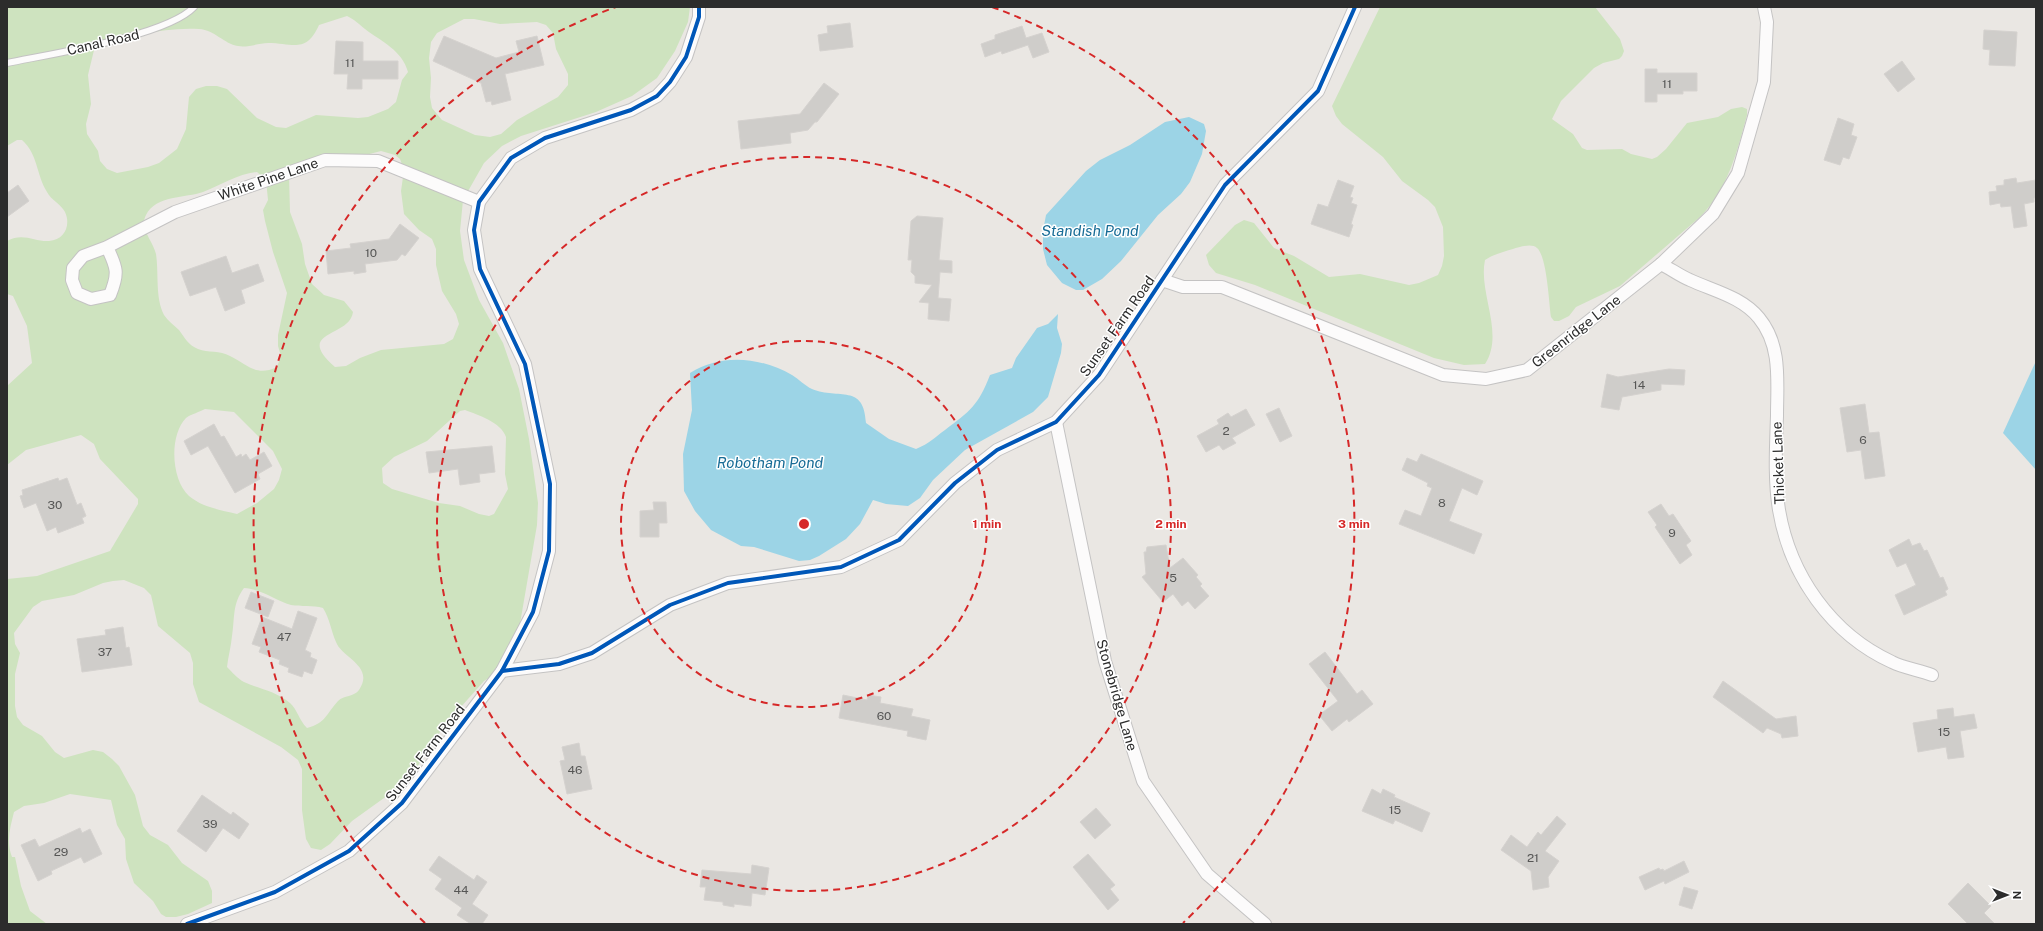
<svg xmlns="http://www.w3.org/2000/svg" width="2043" height="931" font-family="'Public Sans',sans-serif">
<style>
.green{fill:#cee3bf;fill-rule:evenodd}
.water{fill:#9cd4e6}
.building{fill:#cfcdca;stroke:#d5d2cf}
.lines{fill:none;stroke-linecap:round;stroke-linejoin:round}
.service-casing{stroke:#c4c3c3;stroke-width:8}
.minor-casing{stroke:#c4c3c3;stroke-width:14}
.service{stroke:#fcfbfb;stroke-width:6}
.minor{stroke:#fcfbfb;stroke-width:12}
.cycleway-casing{stroke:#fff;stroke-width:6}
.cycleway{stroke:#0057b8;stroke-width:4}
.ring{fill:none;stroke:#d62828;stroke-width:2;stroke-dasharray:7 5}
.labels{text-anchor:middle;stroke-width:3;stroke-linejoin:round;paint-order:stroke}
.number-label{font-size:12px;fill:#565655}
.street-label{font-size:14px;fill:#2c2c2c;stroke:#fff}
.water-label{font-size:15px;font-style:italic;fill:#176c96;stroke:#fff}
.centre{fill:#d62828;stroke:#fff;stroke-width:2}
.ring-label{font-size:12px;text-anchor:middle;font-weight:bold;fill:#d62828;stroke:#fff;stroke-width:3;stroke-linejoin:round;paint-order:stroke}
</style>
<rect width="100%" height="100%" fill="#eae7e3"/>
<!-- green -->
<g class="green">
<path d="M7,7H690L688,22L675,51L657,78L632,96L596,112L521,136L502,146L484,163L463,200L460,231L464,260L479,300L503,343L519,389L529,439L538,503L537,525L517,641L503,669L484,681L444,726L415,770L408,778L391,793L352,821L330,844L321,850L311,848L306,839L302,810V769L298,760L281,747L199,702L193,684V663L190,653L158,626L151,595L144,588L124,580L113,581L103,583L74,595L42,601L33,607L14,633L15,644L20,653L15,674V706L17,717L23,725L42,736L55,752L64,758L93,750L103,752L112,759L119,766L135,795L143,826L150,835L168,845L182,863L208,881L212,891V903L188,914L176,917H166L161,914L153,901L134,883L126,859L125,839L117,825L111,800L70,794L44,803L24,806L14,812C10,828 6,841 12,857H15L21,886L30,911L47,924H7V579L37,576L110,551L138,504V499L100,459L94,444L81,435L26,450L7,465V386L32,363L27,326L13,296L7,294V241C23,232 35,242 49,241C65,240 71,225 65,212C61,204 51,200 47,192C36,174 38,154 22,140H17L7,146ZM347,16C355,20 359,24 365,29C382,42 402,50 408,72L402,80L396,102L388,109L368,117L358,118L316,115L286,128L276,127L257,118L227,89L217,86H206L196,89L189,97L186,129L177,149L159,163L148,167L117,173L107,169L100,161L98,151L87,134L86,124L91,104L88,75L95,46C129,37 163,27 199,29C215,30 224,44 238,46C247,48 259,43 268,43C293,43 306,54 319,25ZM464,19H474L500,24L537,22L546,25L553,33L556,49L568,74V85L558,97L517,120L501,134L490,137L475,135L442,120L432,108L430,97L431,78L429,58L431,42L437,33ZM381,151L395,155L400,159L404,170L401,191L404,214L419,230L432,239L436,249V265L442,291L456,314L459,324L453,339L444,344L381,350L360,358L346,366L335,367C293,330 350,338 353,312L344,301L324,295L312,284L305,264L302,244L290,212L289,175ZM257,172L266,180L268,200L263,210L265,221L273,252L287,293L278,335V346L281,356L277,367C256,377 248,365 230,356C220,350 208,353 198,349C188,345 185,338 179,330C174,325 168,321 164,315C155,297 159,274 156,254C153,241 139,228 146,215C156,195 186,198 203,192C221,185 238,174 257,172ZM205,409L234,412L273,451L282,469L279,480L274,489L257,503L237,514C220,510 202,507 189,496C171,480 169,435 186,418C191,414 200,412 205,409ZM465,410C478,415 501,422 506,437L505,474L508,489L494,514L489,516L479,514L460,506L439,503L392,489L383,483L382,468L394,457L427,441L460,411ZM244,588C261,589 275,600 291,605C301,607 313,605 323,608C330,619 331,631 336,642C342,658 375,666 359,690C354,697 344,695 338,701C326,714 326,723 307,728C299,720 297,709 290,703C276,691 259,689 244,682C238,679 232,672 227,667C228,657 231,647 232,636C235,618 232,604 244,588Z"/>
<path d="M1380,7H1595L1620,39L1624,51L1622,56L1619,59L1603,63L1594,68L1561,101L1552,119L1573,134L1582,148L1587,150L1622,149L1631,154L1652,159L1657,157L1666,149L1687,123L1718,117L1731,109L1742,107L1747,109V115C1737,152 1728,189 1700,217L1620,286L1576,307L1569,316L1559,321H1554L1551,317C1549,304 1547,256 1537,248C1532,243 1519,247 1513,249C1503,252 1494,254 1485,260C1478,293 1505,333 1485,364L1464,365L1434,358L1255,285L1216,273L1209,265L1206,255L1235,225L1244,220L1254,223L1274,248L1294,256L1329,277L1360,274L1409,285L1419,283L1438,275L1442,266L1444,256L1443,227L1435,207L1428,200L1402,181L1383,157L1342,124L1336,116L1332,106Z"/>
</g>
<!-- water -->
<g class="water">
<polygon points="1189,117 1204,124 1206,131 1202,154 1190,182 1181,194 1158,215 1121,261 1102,279 1083,290 1076,290 1062,283 1047,265 1043,249 1043,231 1046,215 1086,171 1100,160 1130,145 1165,122"/>
<path d="M1058,314L1057,328L1062,344L1061,353L1048,397L1033,412L965,450L933,480L920,498L908,506L886,504L873,500L860,524L846,539L819,556L810,560L799,561L754,547L741,546L711,530L695,511L684,491L683,454L692,410L690,373C722,353 760,357 792,375C799,379 805,386 812,389C839,400 864,383 866,423L889,439L916,449C930,443 934,438 945,430C970,411 978,406 990,375L1012,368L1016,358L1037,328L1048,324Z"/>
<polygon points="2036,361 2036,470 2003,433"/>
</g>
<!-- building -->
<g class="building">
<polygon points="850,23 853,47 820,51 818,35 828,33 827,26"/>
<polygon points="1022,26 1026,38 1042,33 1049,52 1033,58 1028,45 1002,54 1001,51 985,57 981,44 995,39 995,35"/>
<polygon points="1984,30 2017,32 2015,66 1989,65 1990,50 1983,49"/>
<polygon points="444,36 496,58 519,52 516,41 537,36 544,65 505,74 511,100 492,105 491,101 486,102 481,83 433,61"/>
<polygon points="336,41 363,42 363,61 398,61 398,79 362,79 362,89 347,89 348,74 334,74"/>
<polygon points="1902,61 1915,79 1898,92 1884,74"/>
<polygon points="1645,69 1657,69 1657,73 1697,73 1697,91 1683,91 1683,94 1657,94 1657,102 1645,102"/>
<polygon points="824,83 839,94 817,122 815,122 808,130 790,133 791,143 741,149 738,121 800,114"/>
<polygon points="1838,118 1854,124 1851,135 1857,137 1849,159 1843,157 1840,165 1824,160"/>
<polygon points="2016,178 2017,183 2036,180 2036,198 2034,198 2034,202 2024,204 2027,226 2014,228 2011,206 2001,207 2000,203 1990,205 1989,192 1997,191 1996,186 2004,185 2004,180"/>
<polygon points="1338,180 1354,186 1350,197 1353,198 1351,203 1357,205 1351,224 1353,225 1349,237 1311,224 1318,204 1328,207"/>
<polygon points="18,185 29,201 7,217 7,193"/>
<polygon points="917,216 943,218 939,260 952,261 952,273 940,272 938,298 951,299 949,321 928,319 929,303 919,302 932,285 915,283 915,276 911,272 912,260 908,260 911,221"/>
<polygon points="400,224 419,238 405,256 402,254 397,260 365,264 366,272 354,274 354,271 328,274 326,251 351,248 350,244 389,239"/>
<polygon points="226,256 232,273 258,264 264,281 241,290 245,303 225,311 216,287 190,296 181,272"/>
<polygon points="1669,369 1685,370 1684,385 1661,384 1661,390 1622,397 1619,410 1601,407 1607,374 1618,377"/>
<polygon points="1865,404 1869,433 1879,432 1885,476 1865,479 1861,450 1847,452 1840,408"/>
<polygon points="1279,408 1292,436 1280,442 1266,414"/>
<polygon points="1246,409 1255,425 1232,438 1236,443 1223,450 1219,445 1206,452 1197,436 1219,424 1217,420 1228,413 1231,417"/>
<polygon points="214,424 221,437 224,436 236,457 241,454 242,457 246,454 250,460 264,452 272,466 258,474 260,479 235,493 208,446 191,455 184,441"/>
<polygon points="492,446 495,472 479,474 480,482 460,485 458,469 429,473 426,452"/>
<polygon points="1421,454 1483,481 1477,495 1462,488 1449,521 1482,534 1474,554 1399,524 1405,510 1421,516 1432,488 1427,486 1428,483 1402,470 1407,458 1417,462"/>
<polygon points="58,478 59,481 67,478 77,505 81,503 86,516 82,518 84,523 58,533 56,527 47,531 36,503 24,508 20,496 23,495 22,490"/>
<polygon points="653,502 666,502 667,523 659,523 659,537 640,537 640,511 654,510"/>
<polygon points="1661,504 1669,516 1673,514 1691,541 1686,545 1692,555 1680,564 1655,527 1657,525 1648,512"/>
<polygon points="1909,539 1912,546 1920,543 1924,551 1927,550 1940,578 1943,577 1948,589 1945,591 1947,595 1904,615 1895,595 1916,585 1906,563 1897,567 1889,550"/>
<polygon points="1166,545 1170,568 1183,558 1198,575 1196,577 1202,584 1200,586 1209,596 1195,609 1188,601 1182,606 1173,594 1163,602 1142,577 1146,574 1144,552 1146,552 1147,547"/>
<polygon points="251,592 274,601 268,617 245,608"/>
<polygon points="298,611 317,618 305,650 311,653 310,657 317,660 312,674 304,671 302,677 288,672 289,668 279,664 280,660 259,652 261,647 252,644 262,617 292,629"/>
<polygon points="123,627 126,648 129,647 132,665 82,672 77,639 106,635 105,630"/>
<polygon points="1325,652 1357,694 1362,690 1373,704 1349,722 1347,719 1332,731 1319,715 1338,701 1309,664"/>
<polygon points="1723,681 1776,719 1796,716 1798,736 1782,738 1781,734 1767,728 1763,733 1713,697"/>
<polygon points="843,695 867,700 868,695 881,697 880,703 913,709 911,716 930,720 926,740 907,736 908,731 839,718"/>
<polygon points="1953,708 1954,717 1974,714 1977,728 1960,731 1964,757 1948,759 1946,747 1918,752 1913,723 1938,719 1937,710"/>
<polygon points="579,743 581,756 585,756 592,789 567,794 560,761 565,760 562,747"/>
<polygon points="1372,789 1381,794 1383,789 1395,795 1394,797 1430,813 1422,832 1395,820 1393,824 1362,811"/>
<polygon points="202,795 231,815 233,812 249,824 239,839 223,828 206,852 177,831"/>
<polygon points="1096,808 1111,825 1095,839 1080,822"/>
<polygon points="1557,816 1566,824 1545,851 1559,861 1548,877 1549,887 1533,890 1531,871 1501,850 1511,835 1527,847 1538,832 1541,835"/>
<polygon points="80,828 82,833 90,829 102,854 84,863 81,857 51,871 52,874 38,881 21,845 35,839 39,847"/>
<polygon points="1088,854 1115,885 1110,889 1119,900 1108,910 1073,867"/>
<polygon points="439,856 474,880 477,875 487,882 472,904 488,915 482,924 471,924 457,915 462,908 435,889 442,879 429,870"/>
<polygon points="1684,861 1689,872 1665,884 1664,881 1645,890 1639,877 1659,868 1660,870 1663,869 1664,871"/>
<polygon points="752,865 769,868 765,895 752,893 751,906 734,904 734,907 723,905 723,902 704,900 706,887 700,887 702,870 751,874"/>
<polygon points="1968,883 1991,906 1984,913 1995,924 1968,924 1948,904"/>
<polygon points="1684,887 1698,891 1692,909 1679,905"/>
</g>
<g class="lines">
<!-- service casing -->
<g class="service-casing">
<path id="service" d="M7,63C50,54 167,36 194,7"/>
</g>
<!-- minor casing -->
<g class="minor-casing">
<g id="minor">
<path d="M107,247C117,268 119,273 110,295L91,299L77,293L72,280L73,268L83,256L107,247L175,212L325,160L378,161L479,202"/>
<path d="M1661,264C1671,269 1680,276 1690,280C1714,291 1742,297 1759,318C1782,346 1777,382 1777,416C1776,447 1774,479 1779,510C1790,575 1831,634 1892,662C1904,668 1919,670 1932,675"/>
<polyline points="1162,280 1183,287 1222,287 1443,375 1486,379 1527,370 1661,264 1713,214 1738,173 1764,82 1767,22 1764,7"/>
<polyline points="1056,422 1105,661 1143,781 1207,874 1265,924"/>
<polyline points="502,671 559,664 592,653 670,605 728,583 841,567 899,540 955,483 997,450 1056,422 1099,375 1225,185 1318,91 1355,7"/>
<polyline points="187,924 275,892 349,851 402,803 502,671 533,612 549,551 550,484 525,364 480,269 474,230 479,202 511,158 545,138 631,110 657,96 670,82 686,57 699,17 699,7"/>
</g>
</g>
<!-- service -->
<use href="#service" class="service"/>
<!-- minor -->
<use href="#minor" class="minor"/>
<!-- cycleway casing -->
<g class="cycleway-casing">
<g id="cycleway">
<polyline points="502,671 559,664 592,653 670,605 728,583 841,567 899,540 955,483 997,450 1056,422 1099,375 1225,185 1318,91 1355,7"/>
<polyline points="187,924 275,892 349,851 402,803 502,671 533,612 549,551 550,484 525,364 480,269 474,230 479,202 511,158 545,138 631,110 657,96 670,82 686,57 699,17 699,7"/>
</g>
</g>
<!-- cycleway -->
<use href="#cycleway" class="cycleway"/>
</g>
<!-- distance rings -->
<g class="ring">
<circle cx="804" cy="524" r="183"/>
<circle cx="804" cy="524" r="367"/>
<path d="M425 923A550 550 0 0 1 616 7M992 7A550 550 0 0 1 1183 923"/>
</g>
<g class="labels">
<!-- number labels -->
<g class="number-label">
<text x="350" y="67">11</text>
<text x="1667" y="88">11</text>
<text x="371" y="257">10</text>
<text x="1639" y="389">14</text>
<text x="1226" y="435">2</text>
<text x="1863" y="444">6</text>
<text x="1442" y="507">8</text>
<text x="55" y="509">30</text>
<text x="1672" y="537">9</text>
<text x="1173" y="582">5</text>
<text x="284" y="641">47</text>
<text x="105" y="656">37</text>
<text x="884" y="720">60</text>
<text x="1944" y="736">15</text>
<text x="575" y="774">46</text>
<text x="1395" y="814">15</text>
<text x="210" y="828">39</text>
<text x="61" y="856">29</text>
<text x="1533" y="862">21</text>
<text x="461" y="894">44</text>
</g>
<!-- street labels -->
<g class="street-label">
<text transform="translate(103 42) rotate(-13)" y="5">Canal Road</text>
<text transform="translate(268 179) rotate(-19)" y="5">White Pine Lane</text>
<text transform="translate(1117 326) rotate(-55)" y="5">Sunset Farm Road</text>
<text transform="translate(1576 331) rotate(-38)" y="5">Greenridge Lane</text>
<text transform="translate(1778 463) rotate(-92)" y="5">Thicket Lane</text>
<text transform="translate(1117 695) rotate(74)" y="5">Stonebridge Lane</text>
<text transform="translate(425 753) rotate(-52)" y="5">Sunset Farm Road</text>
</g>
<!-- water labels -->
<g class="water-label">
<text x="1090" y="236">Standish Pond</text>
<text x="770" y="468">Robotham Pond</text>
</g>
</g>
<circle cx="804" cy="524" r="6" class="centre"/>
<g class="ring-label">
<text x="987" y="528">1 min</text>
<text x="1171" y="528">2 min</text>
<text x="1354" y="528">3 min</text>
</g>
<!-- border -->
<rect width="2043" height="931" fill="none" stroke="#2c2c2c" stroke-width="16"/>
<!-- north arrow -->
<g transform="translate(2007 895) rotate(90)" stroke="#ffffff" stroke-width="3" paint-order="stroke">
<path d="M0-3L7 15L0 10L-7 15Z" fill="#2c2c2c"/>
<text y="-6" font-size="11" font-weight="bold" text-anchor="middle" fill="#2c2c2c">N</text>
</g>
</svg>
